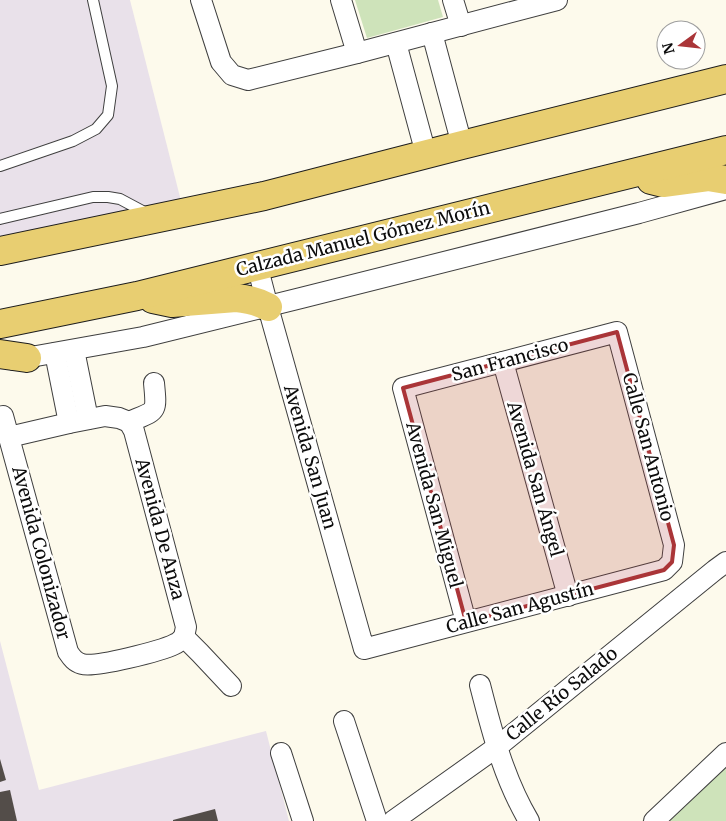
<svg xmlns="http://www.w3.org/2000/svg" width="726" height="821" font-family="Merriweather,serif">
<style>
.industrial{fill:#e9e1ea}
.green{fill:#cee3ba}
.building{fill:#534d49}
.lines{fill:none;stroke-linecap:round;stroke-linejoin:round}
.lane-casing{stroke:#3f3f3f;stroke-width:12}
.street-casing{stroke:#3f3f3f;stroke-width:22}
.primary-casing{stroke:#1d1d1d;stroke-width:30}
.lane{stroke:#fff;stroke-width:10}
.street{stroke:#fff;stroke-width:20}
.primary{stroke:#e8ce71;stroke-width:28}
.marked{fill:#aa3538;fill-opacity:0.2;stroke:#aa3538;stroke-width:4;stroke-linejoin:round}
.labels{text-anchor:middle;stroke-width:5;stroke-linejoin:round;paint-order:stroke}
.street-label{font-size:18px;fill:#0c0c0c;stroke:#fff}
</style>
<rect width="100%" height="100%" fill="#fdfaec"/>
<!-- industrial -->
<g class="industrial">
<polygon points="0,0 130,0 181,201 0,239"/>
<polygon points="0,641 39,790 266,731 289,821 0,821"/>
</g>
<!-- green -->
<g class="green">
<polygon points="355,0 438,0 443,17 367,38"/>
<polygon points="726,745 726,821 642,821"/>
</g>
<!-- building -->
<g class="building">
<polygon points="0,759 6,780 0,782"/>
<polygon points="10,790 17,821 0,821 0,792"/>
<polygon points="215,809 218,821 173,821 173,820"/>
</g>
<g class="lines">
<!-- lane casing -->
<g class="lane-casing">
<g id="lane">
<polyline points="0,166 73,141 96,129 108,115 112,86 93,0"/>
<polyline points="0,219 93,197 108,197 120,199 150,215"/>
</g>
</g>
<!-- street casing -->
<g class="street-casing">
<g id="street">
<polyline points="201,0 221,62 232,75 248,80 357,53 557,0"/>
<polyline points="341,0 357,53"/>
<polyline points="453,0 461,26"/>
<polyline points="432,33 462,145"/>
<polyline points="396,43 426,154"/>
<polyline points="257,265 268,307 364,649 664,570 672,562 674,545 617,332 403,388 466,622"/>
<polyline points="74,350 88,419"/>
<polyline points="55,353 69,423"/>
<polyline points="14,360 143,337 301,298 639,213 726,189"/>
<polyline points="503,362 568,596"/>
<path d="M3,416L68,652C72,658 75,662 82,664C95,668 161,651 175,644C178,643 181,640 184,637"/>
<polyline points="129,422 134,431 138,446 186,627 184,637"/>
<path d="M129,422C157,410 157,414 154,383"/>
<polyline points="9,437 69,423 105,416 119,418 129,422"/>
<polyline points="184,637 200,653 231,686"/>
<path d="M480,685C492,732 504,779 529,821"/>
<polyline points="344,721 377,821"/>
<polyline points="281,753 303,821"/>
<polyline points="393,821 497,747 715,570 726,562"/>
<polyline points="654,821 726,753"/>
</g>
</g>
<!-- primary casing -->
<g class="primary-casing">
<g id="primary">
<polyline points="651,180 663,183 708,177 726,180"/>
<polyline points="0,251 264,196 462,145 726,79"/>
<path d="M153,299L172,303L236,298C248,299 257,301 268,307"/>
<polyline points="0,324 137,296 726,150"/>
<polyline points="0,354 27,358"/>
</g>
</g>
<!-- lane -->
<use href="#lane" class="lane"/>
<!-- street -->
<use href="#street" class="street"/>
<!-- primary -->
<use href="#primary" class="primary"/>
</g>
<!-- marked area -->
<path class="marked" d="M617,332L674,545L672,562L664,570L466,622L403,388Z"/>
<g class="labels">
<!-- street labels -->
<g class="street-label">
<text transform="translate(363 239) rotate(-14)" y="6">Calzada Manuel Gómez Morín</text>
<text transform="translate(510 360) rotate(-15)" y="6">San Francisco</text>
<text transform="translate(648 447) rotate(75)" y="6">Calle San Antonio</text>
<text transform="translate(310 457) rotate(74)" y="6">Avenida San Juan</text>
<text transform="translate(535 479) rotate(74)" y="6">Avenida San Ángel</text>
<text transform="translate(434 505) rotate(75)" y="6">Avenida San Miguel</text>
<text transform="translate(160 529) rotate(75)" y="6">Avenida De Anza</text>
<text transform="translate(41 553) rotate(75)" y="6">Avenida Colonizador</text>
<text transform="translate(520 608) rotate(-15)" y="6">Calle San Agustín</text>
<text transform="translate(562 694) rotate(-39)" y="6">Calle Río Salado</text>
</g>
</g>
<!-- north arrow -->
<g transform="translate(681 45) rotate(255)"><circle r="24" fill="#ffffff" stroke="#9e9e9e"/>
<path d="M0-4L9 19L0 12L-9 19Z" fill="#aa3538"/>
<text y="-8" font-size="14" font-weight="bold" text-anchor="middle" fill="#0c0c0c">N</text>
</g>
</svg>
